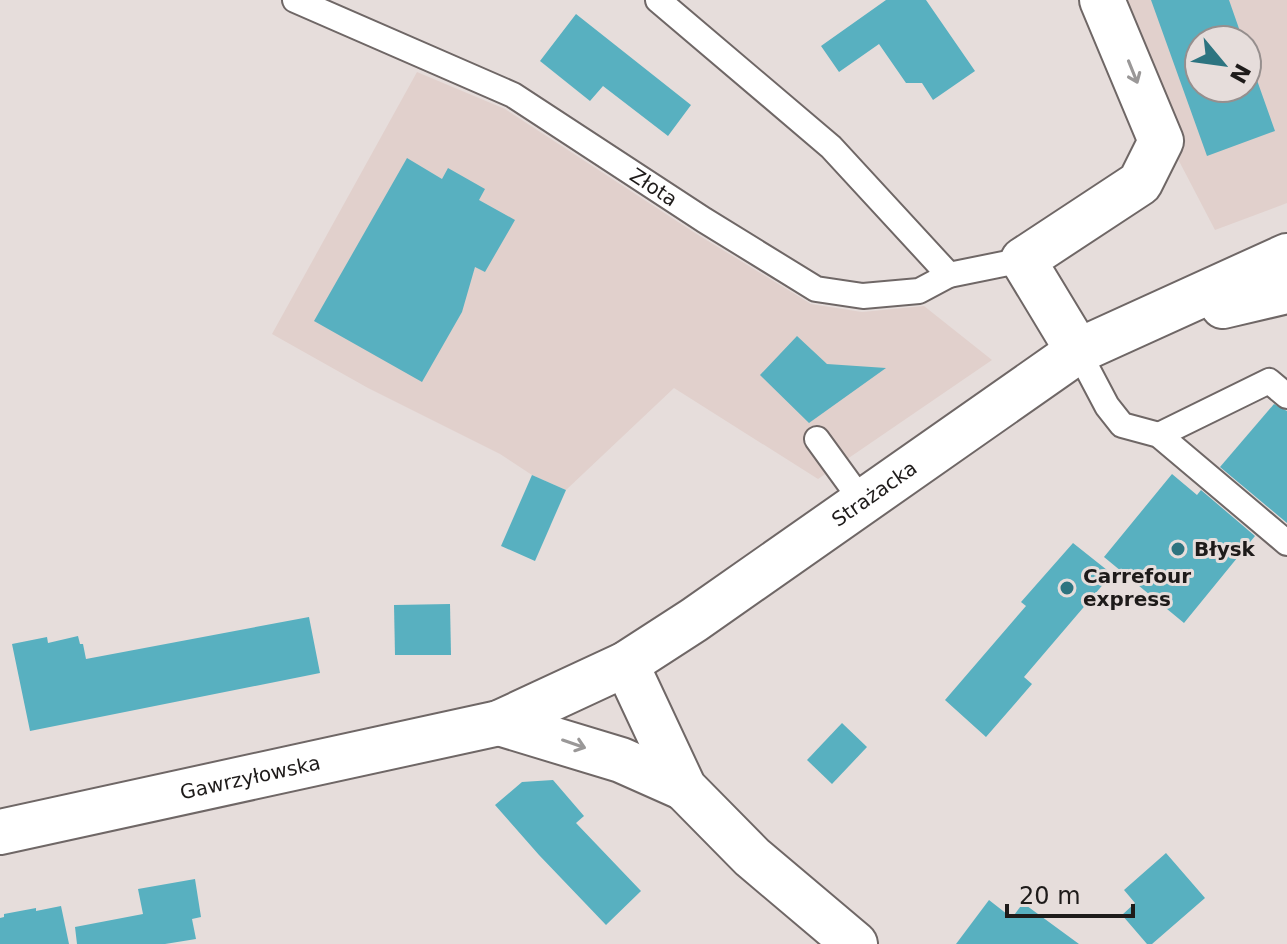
<svg xmlns="http://www.w3.org/2000/svg" width="1287" height="944" font-family="'DejaVu Sans',sans-serif">
<style>
.built{fill:#e1d0cc;fill-rule:evenodd}
.building{fill:#58b0c0}
.lines{fill:none;stroke-linecap:round;stroke-linejoin:round}
.service-casing{stroke:#6f6766;stroke-width:28}
.minor-casing{stroke:#6f6766;stroke-width:48}
.service{stroke:#fff;stroke-width:24}
.minor{stroke:#fff;stroke-width:44}
.oneway{stroke:#9a9898}
.poi-dot{fill:#2d7480;stroke:#e6dddb;stroke-width:3}
.labels{text-anchor:middle;stroke-width:6;stroke-linejoin:round;paint-order:stroke}
.street-label{font-size:20px;fill:#1e1b1a;stroke:#e6dddb}
.poi-label{font-size:20px;font-weight:bold;fill:#1e1b1a;stroke:#e6dddb;text-anchor:start}
</style>
<rect width="100%" height="100%" fill="#e6dddb"/>
<!-- built -->
<g class="built">
<path d="M1095,0H1287V203L1215,230ZM1199,40H1247V88H1199Z"/>
<polygon points="417,72 505,109 695,233 811,304 862,312 924,306 992,360 818,479 674,388 566,490 532,475 500,454 368,388 272,334"/>
</g>
<!-- building -->
<g class="building">
<polygon points="886,0 926,0 975,71 933,100 922,83 906,83 879,44 839,72 821,46"/>
<polygon points="1151,0 1229,0 1243,40 1199,40 1199,88 1247,88 1247,52 1275,131 1207,156"/>
<polygon points="576,14 691,105 668,136 603,86 590,101 540,61"/>
<polygon points="407,158 442,179 448,168 485,189 479,200 515,220 485,272 475,267 462,312 422,382 314,321"/>
<polygon points="797,336 827,364 886,368 809,423 760,375"/>
<polygon points="1274,404 1287,411 1287,523 1220,467"/>
<polygon points="1172,474 1197,495 1201,490 1255,536 1184,623 1104,557"/>
<polygon points="532,475 566,490 535,561 501,546"/>
<polygon points="1073,543 1112,574 1024,677 1032,684 986,737 945,700 1026,606 1021,602"/>
<polygon points="450,604 451,655 395,655 394,605"/>
<polygon points="309,617 320,673 30,731 12,644 47,637 48,643 78,636 80,644 83,644 86,659"/>
<polygon points="842,723 867,747 832,784 807,760"/>
<polygon points="553,780 584,816 576,823 641,891 606,925 539,855 495,805 522,782"/>
<polygon points="1166,853 1205,898 1152,944 1147,944 1122,915 1135,903 1124,890"/>
<polygon points="195,879 201,917 192,919 196,939 165,944 77,944 75,927 143,914 138,889"/>
<polygon points="989,900 1012,918 1023,903 1079,944 956,944"/>
<polygon points="61,906 69,944 0,944 0,918 4,917 4,914 36,908 36,911"/>
</g>
<g class="lines">
<!-- service casing -->
<g class="service-casing">
<g id="service">
<path id="s1" d="M295,0L513,95L704,220L816,289L863,296L919,291L949,275L1023,260"/>
<polyline points="658,0 831,147 949,275"/>
<polyline points="1078,351 1107,406 1122,425 1159,435 1287,543"/>
<polyline points="1159,435 1269,381 1287,396"/>
<polyline points="817,439 862,501"/>
</g>
</g>
<!-- minor casing -->
<g class="minor-casing">
<g id="minor">
<polyline points="1223,306 1287,291"/>
<polyline points="1078,351 1023,260 1140,183 1161,141 1102,0"/>
<polyline points="626,664 684,788 752,857 855,944"/>
<polyline points="499,723 621,760 684,788"/>
<path id="s2" d="M0,832L499,723L626,664L694,620L1078,351L1287,256"/>
</g>
</g>
<!-- service -->
<use href="#service" class="service"/>
<!-- minor -->
<use href="#minor" class="minor"/>
</g>
<!-- one-way arrows -->
<defs><path id="oneway-shaft" d="M-6 0H5M1.5-3L5.5 0L1.5 3" fill="none" stroke-width="1.6" stroke-linecap="round" stroke-linejoin="round" transform="scale(2)"/></defs>
<g class="oneway">
<use href="#oneway-shaft" transform="translate(1133 72) rotate(68)"/>
<use href="#oneway-shaft" transform="translate(574 744) rotate(19)"/>
</g>
<!-- markers -->
<g class="poi-dot">
<circle cx="1178" cy="549" r="8"/>
<circle cx="1067" cy="588" r="8"/>
</g>
<g class="labels">
<!-- street labels -->
<g class="street-label">
<text dy="7" stroke="none"><textPath href="#s1" startOffset="406">Złota</textPath></text>
<text dy="7" stroke="none"><textPath href="#s2" startOffset="952">Strażacka</textPath></text>
<text dy="7" stroke="none"><textPath href="#s2" startOffset="256">Gawrzyłowska</textPath></text>
</g>
<!-- poi labels -->
<g class="poi-label">
<text x="1194" y="556">Błysk</text>
<text x="1083" y="583">Carrefour<tspan x="1083" dy="23">express</tspan></text>
</g>
</g>
<!-- north arrow -->
<g transform="translate(1223 64) rotate(119)"><circle r="38" fill="#e6dddb" stroke="#968f8e" stroke-width="2"/>
<path d="M0-6L14 30L0 20L-14 30Z" fill="#2d7480"/>
<text y="-12" font-size="22" font-weight="bold" text-anchor="middle" fill="#1e1b1a">N</text>
</g>
<!-- scale -->
<path d="M1007 904v12h126v-12" fill="none" stroke="#1e1b1a" stroke-width="4"/>
<text x="1019" y="904" font-size="24" fill="#1e1b1a" stroke="#e6dddb" stroke-width="6" paint-order="stroke">20 m</text>
</svg>
